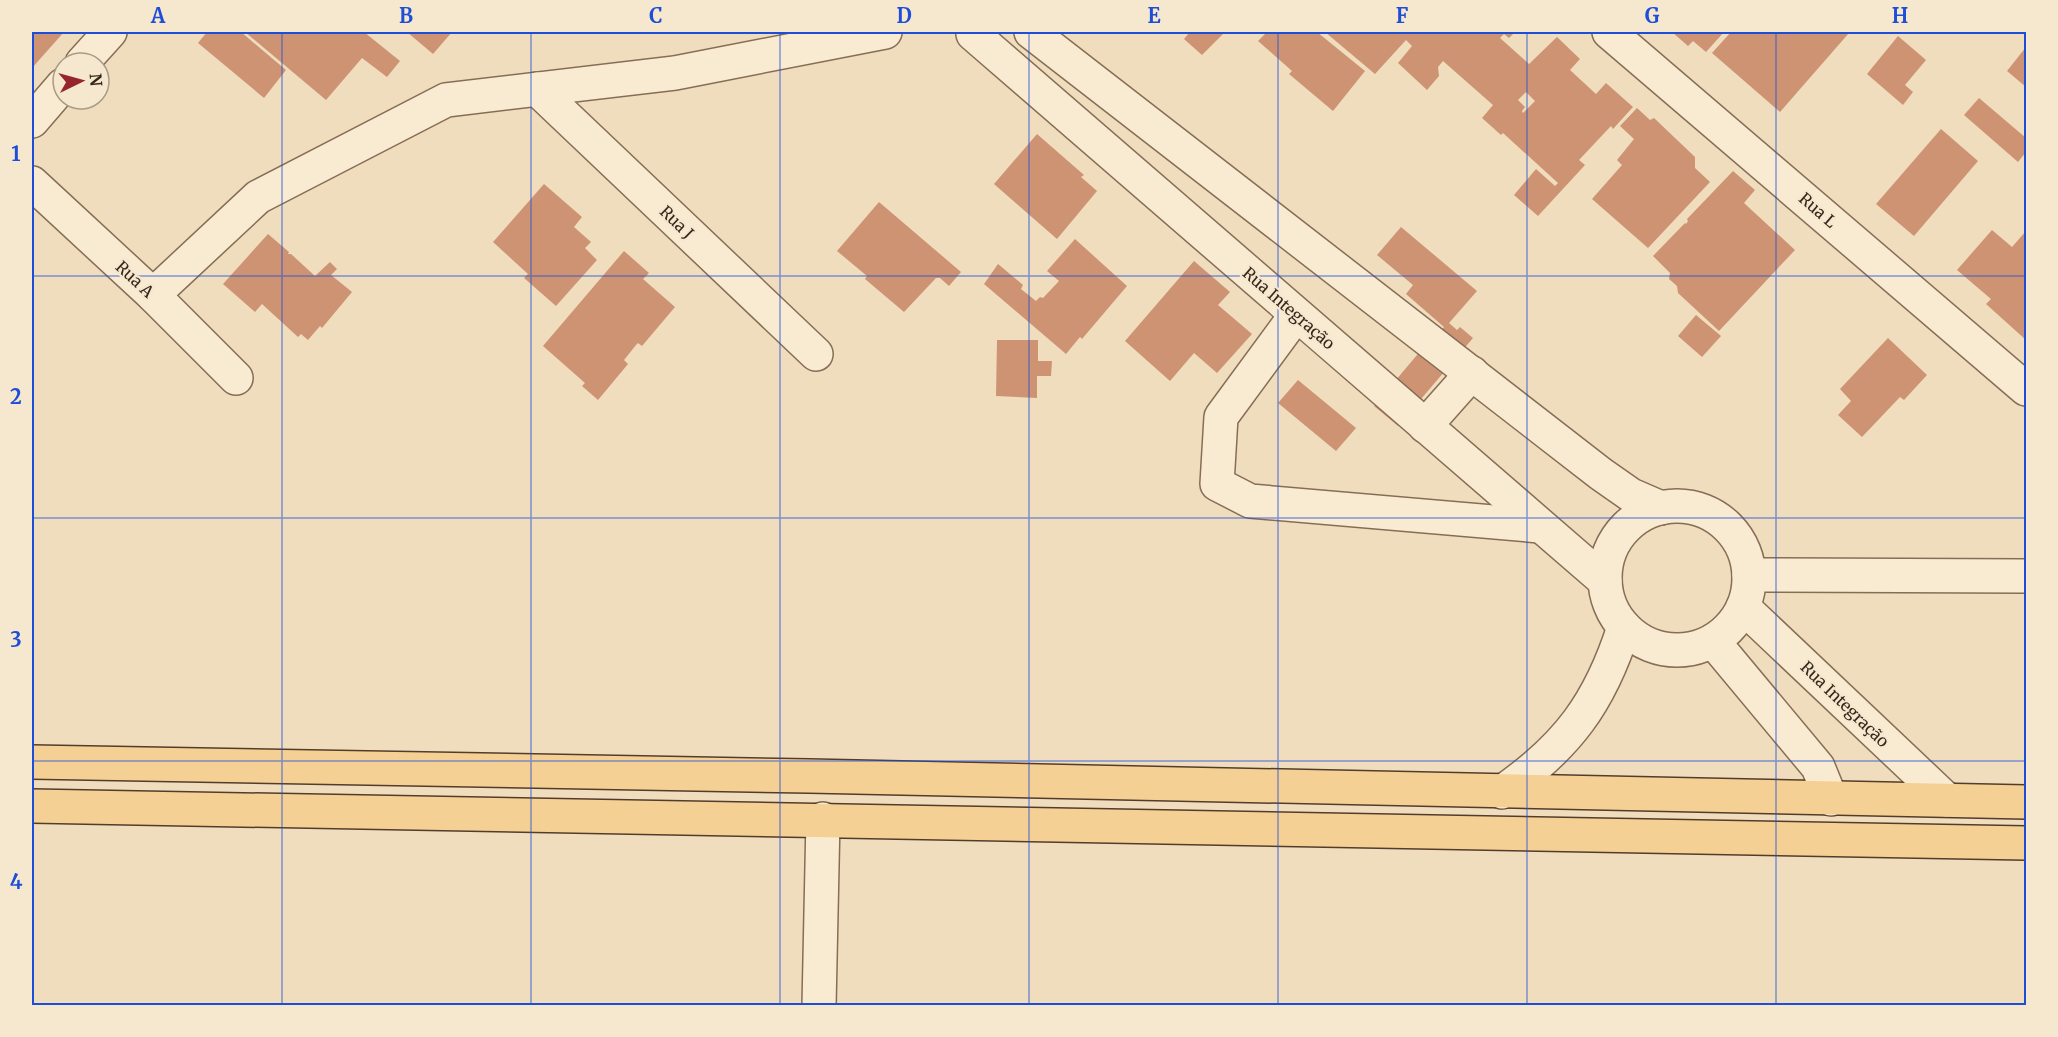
<svg xmlns="http://www.w3.org/2000/svg" width="2058" height="1037" font-family="Merriweather,serif">
<style>
.building{fill:#ce9373;fill-rule:evenodd}
.lines{fill:none;stroke-linecap:round;stroke-linejoin:round}
.minor-casing{stroke:#876d56;stroke-width:36}
.primary-casing{stroke:#543c2b;stroke-width:36}
.minor{stroke:#f9ebd1;stroke-width:33}
.primary{stroke:#f4d094;stroke-width:33}
.grid{fill:none;stroke:#1d4ed8;stroke-width:1.5;stroke-opacity:0.55}
.labels{text-anchor:middle;stroke-width:4.5;stroke-linejoin:round;paint-order:stroke}
.street-label{font-size:16px;fill:#36271c;stroke:#f6e8ce}
.neatline{fill:none;stroke:#1d4ed8;stroke-width:2}
.grid-label{font-size:20px;text-anchor:middle;font-weight:bold;fill:#1d4ed8}
</style>
<rect width="100%" height="100%" fill="#efddbe"/>
<!-- building -->
<g class="building">
<polygon points="32,32 64,32 32,68"/>
<polygon points="207,32 241,32 286,70 264,98 198,43"/>
<polygon points="245,32 364,32 400,61 387,77 362,58 326,100"/>
<polygon points="407,32 452,32 433,54"/>
<polygon points="1188,32 1225,32 1202,55 1184,39 1189,33"/>
<polygon points="1267,32 1317,32 1365,71 1333,111 1289,74 1292,71 1258,41"/>
<path d="M1325,32H1515L1509,38L1504,34L1500,38L1529,64L1557,37L1580,59L1570,70L1596,94L1606,83L1633,107L1613,129L1611,126L1579,160L1585,165L1538,216L1514,195L1536,169L1555,186L1558,183L1503,133L1501,135L1482,118L1493,105L1443,61L1438,67L1439,76L1427,90L1398,63L1412,46L1406,40L1375,74ZM1526,92L1535,101L1523,113L1522,111L1525,107L1518,100Z"/>
<polygon points="1672,32 1724,32 1706,52 1693,41 1688,46"/>
<polygon points="1731,32 1847,32 1849,33 1780,112 1712,53"/>
<polygon points="1898,36 1926,60 1905,85 1913,92 1903,105 1867,74"/>
<polygon points="2026,47 2026,87 2007,71"/>
<polygon points="1979,98 2026,138 2026,152 2018,162 1964,115"/>
<polygon points="1637,108 1650,120 1654,118 1695,157 1695,168 1710,182 1648,248 1592,199 1622,165 1617,160 1634,139 1620,126"/>
<polygon points="1941,129 1978,161 1914,236 1876,204"/>
<polygon points="1037,134 1084,175 1081,177 1097,191 1057,239 994,184"/>
<polygon points="1733,171 1755,190 1744,203 1795,250 1719,331 1678,293 1677,286 1669,279 1670,273 1653,256 1685,223 1686,224 1688,221 1687,219"/>
<polygon points="544,184 582,217 574,227 591,242 585,248 597,260 556,306 524,278 528,274 493,242"/>
<polygon points="879,202 961,272 949,286 940,278 936,278 904,312 865,279 867,276 837,251"/>
<polygon points="1401,227 1477,291 1449,323 1457,330 1460,327 1473,338 1398,426 1374,406 1433,336 1440,332 1444,327 1406,294 1413,285 1377,255"/>
<polygon points="1992,230 2012,247 2026,231 2026,340 1986,304 1991,299 1957,270"/>
<polygon points="268,234 289,252 288,254 291,254 315,276 330,262 337,269 331,275 352,292 322,328 320,326 308,340 301,334 298,337 262,304 255,312 223,284"/>
<polygon points="1075,239 1127,286 1082,339 1080,337 1066,354 984,284 998,264 1023,285 1021,289 1036,301 1040,297 1043,298 1059,281 1047,271"/>
<polygon points="624,251 649,273 643,279 675,307 642,346 638,343 636,345 624,360 628,364 598,400 582,386 585,383 543,346"/>
<polygon points="1194,261 1230,292 1218,305 1252,334 1217,373 1194,353 1170,381 1125,341"/>
<polygon points="1696,315 1721,336 1702,357 1678,336"/>
<polygon points="1888,338 1927,375 1904,400 1900,397 1862,437 1838,415 1851,401 1840,389"/>
<polygon points="997,340 1038,340 1038,361 1052,361 1051,376 1037,376 1037,398 996,396"/>
<polygon points="1298,380 1356,428 1336,451 1278,403"/>
</g>
<g class="lines">
<!-- minor casing -->
<g class="minor-casing">
<g id="minor">
<polyline points="1031,32 1601,474 1631,495 1661,508"/>
<polyline points="1609,32 2026,389"/>
<polyline points="973,34 1605,581"/>
<polyline points="82,63 110,32"/>
<polyline points="537,89 816,354"/>
<polyline points="32,121 63,85"/>
<polyline points="32,183 153,295 236,378"/>
<polyline points="153,295 258,197 446,100 675,73 885,32"/>
<polyline points="1296,315 1221,417 1217,484 1250,501 1540,526"/>
<polyline points="1425,426 1472,373"/>
<circle cx="1677" cy="578" r="72"/>
<polyline points="1749,575 2026,576"/>
<polyline points="1743,607 1947,800"/>
<polyline points="1713,641 1818,767 1831,799"/>
<path d="M1502,792C1567,747 1600,703 1624,627"/>
<polyline points="819,1006 823,819"/>
</g>
</g>
<!-- primary casing -->
<g class="primary-casing">
<g id="primary">
<polyline points="32,762 809,776 2026,802"/>
<polyline points="32,806 2026,843"/>
</g>
</g>
<!-- minor -->
<use href="#minor" class="minor"/>
<!-- primary -->
<use href="#primary" class="primary"/>
</g>
<!-- grid -->
<path class="grid" d="M282,32V1006M531,32V1006M780,32V1006M1029,32V1006M1278,32V1006M1527,32V1006M1776,32V1006M32,276H2026M32,518H2026M32,761H2026"/>
<g class="labels">
<!-- street labels -->
<g class="street-label">
<text transform="translate(1818 210) rotate(41)" y="6">Rua L</text>
<text transform="translate(677 222) rotate(44)" y="6">Rua J</text>
<text transform="translate(135 279) rotate(43)" y="6">Rua A</text>
<text transform="translate(1289 308) rotate(41)" y="6">Rua Integração</text>
<text transform="translate(1845 704) rotate(44)" y="6">Rua Integração</text>
</g>
</g>
<!-- border -->
<rect width="2058" height="1037" fill="none" stroke="#f6e8ce" stroke-width="66"/>
<!-- north arrow -->
<g transform="translate(81 81) rotate(85)"><circle r="28" fill="#f6e8ce" stroke="#a99b87" stroke-width="1.5"/>
<path d="M0-4.5L10 22L0 15L-10 22Z" fill="#97252d"/>
<text y="-9" font-size="16" font-weight="bold" text-anchor="middle" fill="#36271c">N</text>
</g>
<rect x="33" y="33" width="1992" height="971" class="neatline"/>
<g class="grid-label">
<text x="158" y="23">A</text>
<text x="406" y="23">B</text>
<text x="656" y="23">C</text>
<text x="904" y="23">D</text>
<text x="1154" y="23">E</text>
<text x="1402" y="23">F</text>
<text x="1652" y="23">G</text>
<text x="1900" y="23">H</text>
<text x="16" y="161">1</text>
<text x="16" y="404">2</text>
<text x="16" y="647">3</text>
<text x="16" y="889">4</text>
</g>
</svg>
